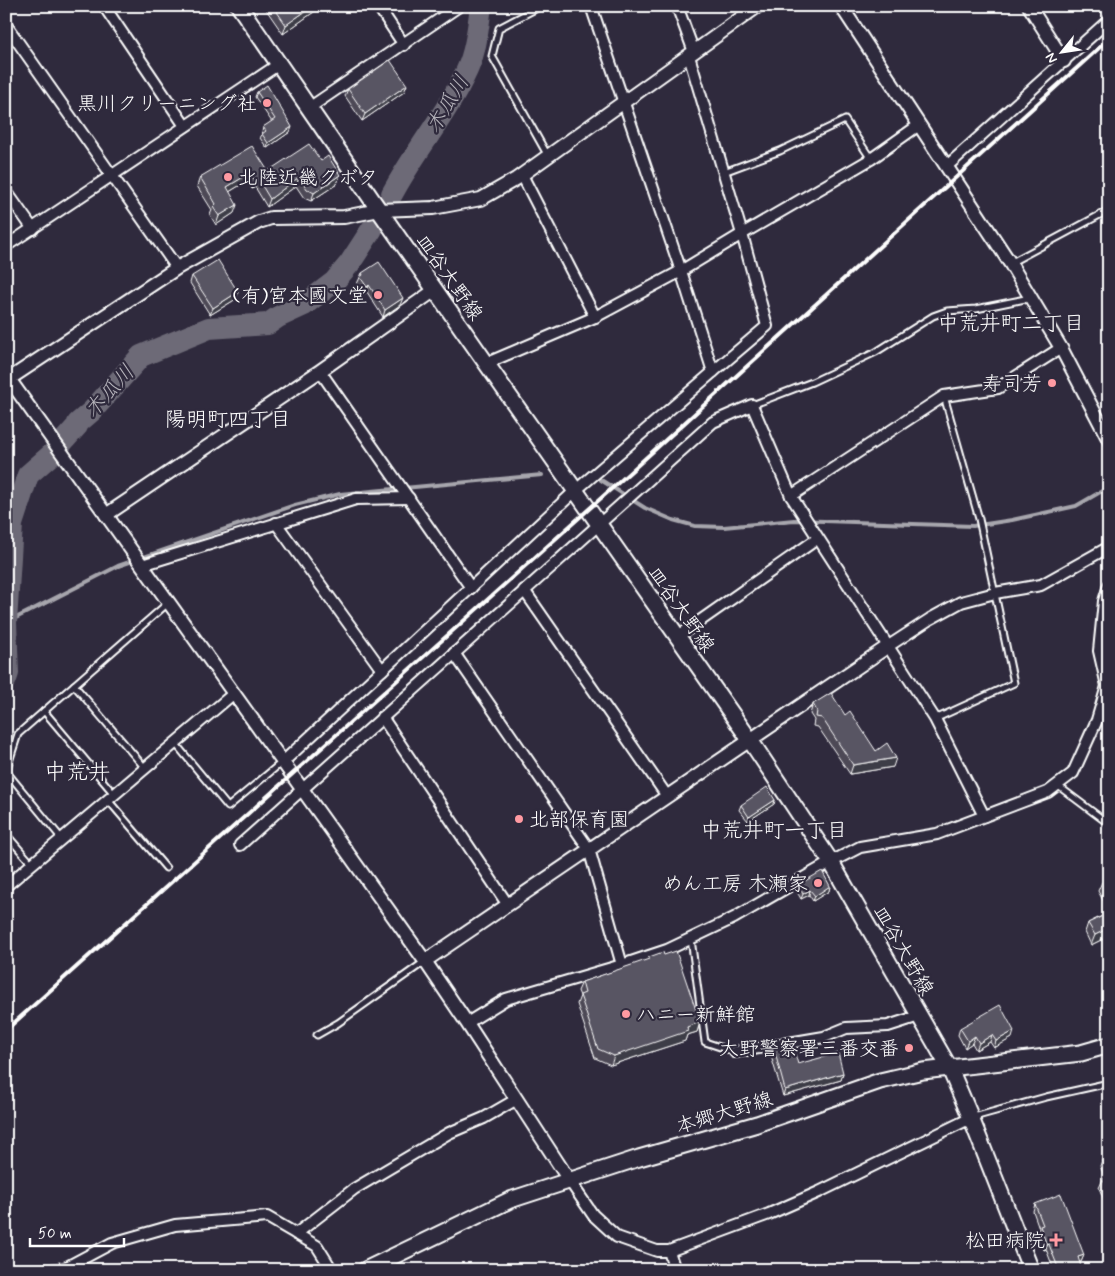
<svg xmlns="http://www.w3.org/2000/svg" width="1115" height="1276" font-family="Mynerve,'Klee One',sans-serif">
<style>
.lines{fill:none;stroke-linecap:round;stroke-linejoin:round}
.stream{stroke:#a7a6ad;stroke-width:4}
.river{stroke:#6d6a77;stroke-width:22}
.service-casing{stroke:#fff;stroke-width:9}
.minor-casing{stroke:#fff;stroke-width:14}
.tertiary-casing{stroke:#fff;stroke-width:16}
.secondary-casing{stroke:#fff;stroke-width:19}
.service{stroke:#2f2a3d;stroke-width:5}
.minor{stroke:#2f2a3d;stroke-width:10}
.tertiary{stroke:#2f2a3d;stroke-width:12}
.secondary{stroke:#2f2a3d;stroke-width:15}
.rail{stroke:#fff;stroke-width:4}
.wall{fill:#4d4956;stroke:#fff}
.shaded-wall{fill:#3e3c46;stroke:#fff}
.building{fill:#595564;stroke:#fff}
.poi-dot{fill:#ff9aa2;stroke:#2f2a3d;stroke-width:2}
.labels{text-anchor:middle;stroke-width:4.5;stroke-linejoin:round;paint-order:stroke}
.poi-label{font-size:20px;fill:#fff;stroke:#2f2a3d;text-anchor:end}
.street-label{font-size:20px;fill:#fff;stroke:#2f2a3d}
.water-label{font-size:21px;font-style:italic;fill:#b6b4bb;stroke:#2f2a3d}
.neighbourhood-label{font-size:21px;fill:#fff;stroke:#2f2a3d}
.quarter-label{font-size:22px;fill:#fff;stroke:#2f2a3d}
</style>
<rect width="100%" height="100%" fill="#2f2a3d"/>
<filter id="ink" filterUnits="userSpaceOnUse"><feTurbulence type="fractalNoise" baseFrequency=".02" numOctaves="2"/><feDisplacementMap in="SourceGraphic" scale="10" xChannelSelector="R" yChannelSelector="G"/><feConvolveMatrix kernelMatrix="1 2 1 2 8 2 1 2 1" color-interpolation-filters="sRGB"/></filter>
<g filter="url(#ink)">
<g class="lines">
<!-- stream -->
<g class="stream">
<polyline points="601,480 645,508 673,520 695,526 724,527 794,520 973,526 1012,520 1076,506 1109,487"/>
<polyline points="6,623 118,566 295,505 340,494 542,475"/>
</g>
<!-- river -->
<g class="river">
<path d="M392,194C415,151 447,114 467,70C476,51 478,27 481,6"/>
<polyline points="6,679 8,673 6,623 12,524 28,475 52,454 77,426 78,423 92,411 141,356 209,328 268,324 278,317 304,305 334,282 350,263 372,229"/>
</g>
<!-- service casing -->
<g class="service-casing">
<g id="service">
<polyline points="541,6 499,28 492,56 548,156"/>
<polyline points="724,172 780,151 845,120 871,159"/>
<polyline points="1010,263 1109,210"/>
<polyline points="752,405 812,382 876,352 933,316 947,311 976,309 1030,298"/>
<polyline points="74,685 145,768"/>
<polyline points="44,711 114,794"/>
<polyline points="935,719 1014,683 979,519 944,396"/>
<polyline points="175,743 228,807 281,763"/>
<polyline points="1057,785 1109,824"/>
<polyline points="108,800 166,868"/>
<polyline points="6,834 32,864"/>
<polyline points="62,839 6,771 18,734 168,603"/>
<polyline points="691,939 705,1042 735,1052"/>
<polyline points="317,1035 338,1023 424,962"/>
<polyline points="974,1117 1046,1097 1109,1083"/>
</g>
</g>
<!-- minor casing -->
<g class="minor-casing">
<g id="minor">
<polyline points="104,6 185,126"/>
<polyline points="378,6 404,45"/>
<polyline points="677,6 694,52"/>
<polyline points="6,25 177,268"/>
<polyline points="689,56 742,234 767,326 713,372"/>
<polyline points="309,108 459,6"/>
<polyline points="946,167 1109,20"/>
<polyline points="522,175 595,317"/>
<polyline points="6,191 33,229"/>
<polyline points="6,246 279,64"/>
<polyline points="487,363 595,317 681,271 591,6"/>
<polyline points="320,371 471,588"/>
<polyline points="791,496 944,396 998,388 1061,348"/>
<polyline points="276,523 382,670"/>
<polyline points="142,565 356,499 409,498"/>
<polyline points="524,590 667,796"/>
<polyline points="677,637 817,539"/>
<polyline points="887,647 930,619 961,602 995,593 1041,585 1109,547"/>
<polyline points="454,653 589,849 622,965"/>
<polyline points="382,717 508,905"/>
<polyline points="283,762 575,491 713,372 681,271 742,234 871,159 919,125"/>
<polyline points="240,845 634,493 713,422 752,405 791,496 935,719 984,816"/>
<polyline points="6,886 233,694"/>
<polyline points="467,1023 506,999 622,965 667,950 734,918 831,862 860,847 937,834 1048,792 1073,773 1097,720 1107,686 1099,651 1104,601 1109,585"/>
<polyline points="735,1052 824,1037 846,1028 888,1026 919,1016"/>
<polyline points="569,1180 593,1215 617,1237 657,1251 669,1251 769,1214 819,1192 971,1118"/>
<polyline points="296,1234 354,1189 449,1133 484,1118 517,1099"/>
<polyline points="669,1251 675,1270"/>
<polyline points="51,1270 65,1268 112,1243 175,1225 267,1217 317,1246 332,1270"/>
</g>
</g>
<!-- tertiary casing -->
<g class="tertiary-casing">
<g id="tertiary">
<polyline points="841,6 1010,263 1061,348 1109,440"/>
<polyline points="1029,6 1064,61"/>
<polyline points="9,379 425,961 467,1023 569,1180"/>
<polyline points="6,381 177,268 259,222 271,218 344,217 379,210 433,208 481,199 516,179 758,6"/>
<polyline points="106,515 320,371 435,290"/>
<polyline points="425,961 887,647"/>
</g>
</g>
<!-- secondary casing -->
<g class="secondary-casing">
<g id="secondary">
<polyline points="239,6 379,210 750,740 831,862 950,1069 971,1118 1031,1270"/>
<polyline points="365,1270 510,1200 639,1158 757,1124 880,1081 923,1071 1081,1053 1109,1045"/>
</g>
</g>
<!-- service -->
<use href="#service" class="service"/>
<!-- minor -->
<use href="#minor" class="minor"/>
<!-- tertiary -->
<use href="#tertiary" class="tertiary"/>
<!-- secondary -->
<use href="#secondary" class="secondary"/>
<!-- rail -->
<polyline class="rail" points="6,1030 618,483 1109,39"/>
</g>
<!-- wall -->
<g class="wall">
<polygon points="260,6 319,6 318,9 283,34 265,8 262,9"/>
<polygon points="348,89 404,92 362,121 345,96"/>
<polygon points="257,92 290,132 267,148 260,138 263,133 262,132 263,127 272,122 255,97"/>
<polygon points="321,161 340,175 337,184 311,201 304,198 296,186 267,207 255,187 252,189 247,181 229,192 234,213 216,225 210,215 212,210 197,186 200,177 268,171"/>
<polygon points="362,273 400,305 383,317 367,292 364,294 357,284"/>
<polygon points="192,276 236,299 210,315 190,283"/>
<polygon points="813,704 845,715 876,751 893,767 850,774 818,727 813,726 814,720 810,714"/>
<polygon points="775,800 774,804 748,821 739,810 741,805"/>
<polygon points="1109,878 1109,936 1091,945 1085,932 1088,923 1102,916 1105,910 1107,908 1098,891 1102,882"/>
<polygon points="798,885 830,886 829,891 813,901 809,895 801,899 796,890"/>
<polygon points="664,955 700,1022 697,1032 687,1035 685,1041 611,1065 595,1058 577,1004 580,996 578,991 582,982 648,960 649,957"/>
<polygon points="960,1028 1012,1038 994,1048 990,1042 976,1050 972,1043 965,1048 958,1035"/>
<polygon points="774,1049 798,1064 843,1073 841,1080 783,1096 771,1056"/>
<polygon points="1109,1155 1109,1206 1107,1207 1099,1188 1103,1179 1105,1178 1100,1166 1103,1157"/>
<polygon points="1035,1204 1084,1255 1081,1262 1080,1263 1082,1270 1054,1270 1046,1249 1044,1250 1037,1233 1039,1228 1033,1211"/>
</g>
<!-- shaded-wall -->
<g class="shaded-wall">
<polygon points="313,6 319,6 318,9 283,34 286,25"/>
<polygon points="407,85 404,92 362,121 365,114"/>
<polygon points="292,127 290,132 267,148 268,143"/>
<polygon points="250,173 247,181 224,195 227,187"/>
<polygon points="340,175 337,184 311,201 314,193"/>
<polygon points="299,177 296,186 267,207 270,199"/>
<polygon points="258,179 255,187 252,189 255,181"/>
<polygon points="237,205 234,213 216,225 219,216"/>
<polygon points="369,285 367,292 364,294 367,287"/>
<polygon points="238,292 236,299 210,315 213,308"/>
<polygon points="403,298 400,305 383,317 385,310"/>
<polygon points="896,758 893,767 850,774 853,765"/>
<polygon points="775,800 774,804 748,821 749,817"/>
<polygon points="830,886 829,891 813,901 815,896"/>
<polygon points="810,890 809,895 801,899 803,894"/>
<polygon points="1109,928 1109,936 1091,945 1095,935"/>
<polygon points="700,1022 697,1032 687,1035 685,1041 611,1065 614,1056"/>
<polygon points="1014,1031 1012,1038 994,1048 996,1041"/>
<polygon points="992,1035 990,1042 976,1050 979,1043"/>
<polygon points="975,1036 972,1043 965,1048 968,1041"/>
<polygon points="843,1073 841,1080 783,1096 785,1090"/>
<polygon points="1048,1242 1046,1249 1044,1250 1046,1243"/>
<polygon points="1084,1255 1081,1262 1075,1264 1078,1257"/>
</g>
<!-- building -->
<g class="building">
<polygon points="273,6 313,6 286,25"/>
<polygon points="390,60 407,85 365,114 348,89"/>
<polygon points="267,85 292,127 268,143 262,134 266,131 263,127 275,119 257,92"/>
<polygon points="309,144 321,161 328,156 340,175 314,193 307,189 299,177 270,199 258,179 255,181 250,173 227,187 237,205 219,216 213,207 216,204 200,177 252,146 268,171"/>
<polygon points="218,260 238,292 213,308 192,276"/>
<polygon points="379,262 403,298 385,310 369,285 367,287 360,277 363,275 362,273"/>
<polygon points="831,693 845,715 850,711 876,751 887,743 896,758 853,765 822,718 816,717 817,711 813,704"/>
<polygon points="767,787 775,800 749,817 741,805"/>
<polygon points="822,871 830,886 815,896 810,890 803,894 798,885"/>
<polygon points="1109,878 1109,896 1102,882"/>
<polygon points="1109,908 1109,928 1095,935 1088,923 1107,914 1105,910"/>
<polygon points="676,951 700,1022 687,1027 688,1031 614,1056 598,1049 580,995 585,993 582,982 649,959 649,957 663,952 664,955"/>
<polygon points="1000,1005 1014,1031 996,1041 992,1035 979,1043 975,1036 968,1041 960,1028"/>
<polygon points="792,1044 798,1064 838,1053 843,1073 785,1090 774,1049"/>
<polygon points="1109,1155 1109,1170 1103,1157"/>
<polygon points="1109,1176 1109,1193 1103,1179"/>
<polygon points="1061,1194 1084,1255 1078,1257 1082,1270 1059,1270 1048,1242 1046,1243 1040,1226 1043,1225 1035,1204"/>
</g>
</g>
<!-- markers -->
<g class="poi-dot">
<circle cx="267" cy="103" r="5"/>
<circle cx="228" cy="177" r="5"/>
<circle cx="378" cy="295" r="5"/>
<circle cx="1052" cy="383" r="5"/>
<circle cx="519" cy="819" r="5"/>
<circle cx="818" cy="883" r="5"/>
<circle cx="626" cy="1014" r="5"/>
<circle cx="909" cy="1048" r="5"/>
<path d="M1053.5 1232.5h5v5h5v5h-5v5h-5v-5h-5v-5h5z"/>
</g>
<g class="labels">
<!-- poi labels -->
<g class="poi-label">
<text x="257" y="110">黒川クリーニング社</text>
<text x="238" y="184" text-anchor="start">北陸近畿クボタ</text>
<text x="368" y="302">(有)宮本國文堂</text>
<text x="1042" y="390">寿司芳</text>
<text x="529" y="826" text-anchor="start">北部保育園</text>
<text x="808" y="890">めん工房 木瀬家</text>
<text x="636" y="1021" text-anchor="start">ハニー新鮮館</text>
<text x="899" y="1055">大野警察署三番交番</text>
<text x="1045" y="1247">松田病院</text>
</g>
<!-- street labels -->
<g class="street-label">
<text transform="translate(450 277) rotate(55)" y="7">皿谷大野線</text>
<text transform="translate(682 609) rotate(55)" y="7">皿谷大野線</text>
<text transform="translate(904 950) rotate(60)" y="7">皿谷大野線</text>
<text transform="translate(724 1112) rotate(-17)" y="7">本郷大野線</text>
</g>
<!-- water labels -->
<g class="water-label">
<text transform="translate(447 104) rotate(-59)" y="7">木瓜川</text>
<text transform="translate(109 391) rotate(-48)" y="7">木瓜川</text>
</g>
<!-- neighbourhood labels -->
<g class="neighbourhood-label">
<text x="1011" y="330">中荒井町二丁目</text>
<text x="228" y="426">陽明町四丁目</text>
<text x="774" y="837">中荒井町一丁目</text>
</g>
<!-- quarter labels -->
<g class="quarter-label">
<text x="77" y="779">中荒井</text>
</g>
</g>
<!-- margin -->
<rect width="1115" height="1276" fill="none" stroke="#2f2a3d" stroke-width="25"/>
<rect x="12" y="12" width="1090" height="1251" fill="none" stroke="#fff" stroke-width="2" filter="url(#ink)"/>
<!-- north arrow -->
<g transform="translate(1062 52) rotate(240)" stroke="#2f2a3d" stroke-width="4" paint-order="stroke">
<path d="M0-4L9 19L0 12L-9 19Z" fill="#ffffff"/>
<text y="-8" font-size="14" font-weight="bold" text-anchor="middle" fill="#ffffff">N</text>
</g>
<!-- scale -->
<path d="M30 1238v8h94v-8" fill="none" stroke="#ffffff" stroke-width="2.5"/>
<text x="38" y="1238" font-size="15" fill="#ffffff" stroke="#2f2a3d" stroke-width="4" paint-order="stroke">50 m</text>
</svg>
